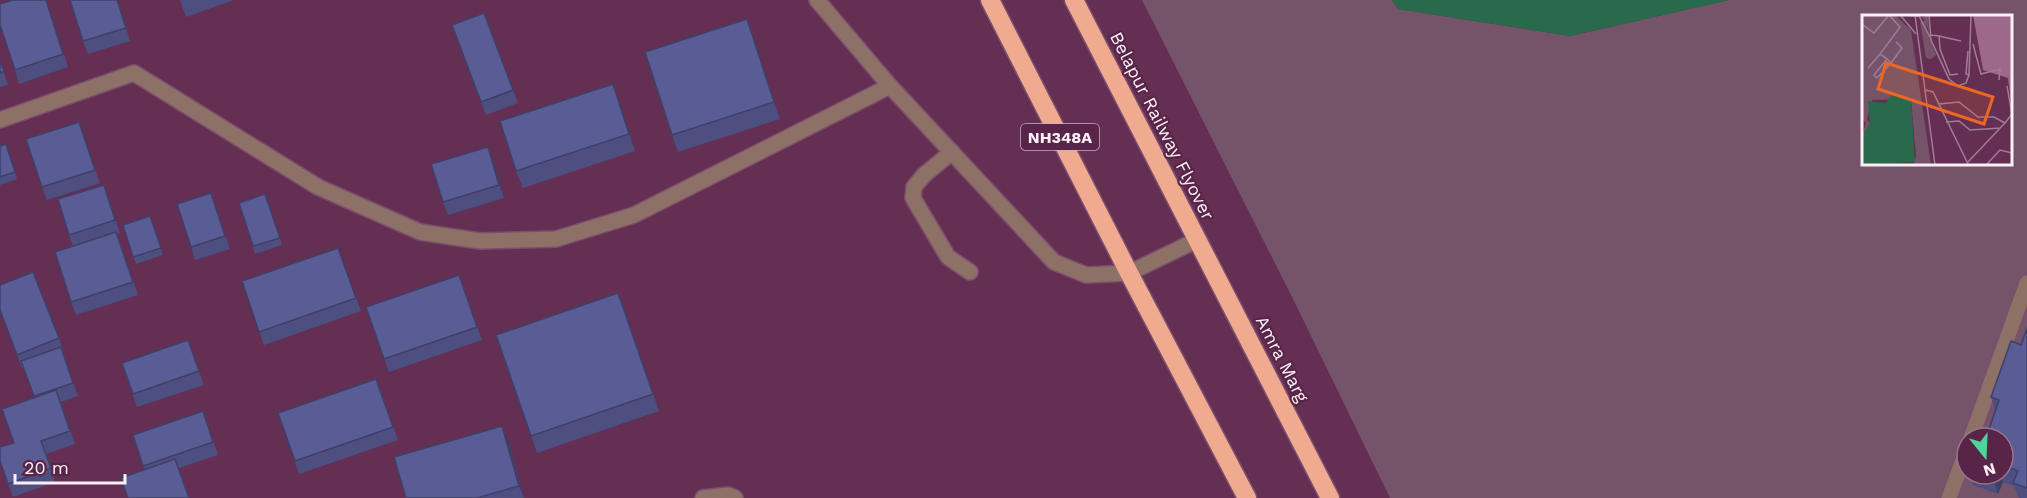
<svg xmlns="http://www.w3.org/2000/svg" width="2027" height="498" font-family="'Work Sans',sans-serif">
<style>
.green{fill:#755469;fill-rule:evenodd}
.water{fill:#29694c}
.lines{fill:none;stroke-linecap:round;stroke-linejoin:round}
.street-casing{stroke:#7c4e6d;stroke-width:18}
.highway-casing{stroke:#7c4e6d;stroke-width:21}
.street{stroke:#8e7166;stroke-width:15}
.highway{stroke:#efaa90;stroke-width:18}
.wall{fill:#4d4f80}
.shaded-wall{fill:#3f4068}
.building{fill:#5a5c95;stroke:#3f4068;stroke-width:1.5}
.labels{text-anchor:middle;stroke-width:4.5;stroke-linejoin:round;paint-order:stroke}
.shield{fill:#582548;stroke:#cbb2c2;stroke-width:1.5}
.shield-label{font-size:16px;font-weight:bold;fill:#fceff7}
.street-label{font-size:18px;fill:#fceff7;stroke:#582548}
.inset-road{fill:none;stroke:#a17c95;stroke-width:1.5}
.view{fill:#ea6824;fill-opacity:0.15;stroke:#ea6824;stroke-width:3}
.inset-edge{fill:none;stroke:#fceff7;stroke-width:3}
</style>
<rect width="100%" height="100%" fill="#642f53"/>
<!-- green -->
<path class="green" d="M1142,0H1392L1398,9L1570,36L1729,0H2027V498H1390L1294,301ZM1864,16H2010V164H1864ZM1967,438H2003V474H1967Z"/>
<!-- water -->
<polygon class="water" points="1392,0 1729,0 1570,36 1398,9"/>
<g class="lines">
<!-- street casing -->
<g class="street-casing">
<g id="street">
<polyline points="817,0 890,86 1054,262 1086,275 1129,273 1197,240"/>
<polyline points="0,120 134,73 318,187 420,232 480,241 556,239 634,215 890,86"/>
<polyline points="952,152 924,175 914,187 913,198 948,257 970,272"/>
<polyline points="1971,438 2027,283"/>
<polyline points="703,498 728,495 735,498"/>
<polyline points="1949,498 1967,449"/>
</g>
</g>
<!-- highway casing -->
<g class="highway-casing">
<g id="highway">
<polyline points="990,0 1129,273 1247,498"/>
<polyline points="1074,0 1330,498"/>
</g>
</g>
<!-- street -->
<use href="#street" class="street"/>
<!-- highway -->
<use href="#highway" class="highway"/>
</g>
<!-- wall -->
<g class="wall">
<polygon points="46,0 68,67 19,84 15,70"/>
<polygon points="117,0 130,41 88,54 83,41"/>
<polygon points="180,0 234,0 186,17"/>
<polygon points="484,13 518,103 486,115 452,25"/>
<polygon points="747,19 780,119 678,152 672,135"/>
<polygon points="0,60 8,85 0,87"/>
<polygon points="619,101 635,151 523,188 516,171"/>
<polygon points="79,122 100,183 47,200 42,187"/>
<polygon points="6,144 17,179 0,185 0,146"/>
<polygon points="493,160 504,198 448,215 443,202"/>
<polygon points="211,193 230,249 195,260 191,247"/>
<polygon points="265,194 282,245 255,254 239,203"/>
<polygon points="108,198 120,233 117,234 138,295 76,315 71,302 73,246 69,235"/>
<polygon points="150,216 163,255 136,264 123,225"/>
<polygon points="338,248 361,311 264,345 242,281"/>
<polygon points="33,272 64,352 62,352 78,396 61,402 75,444 46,454 55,482 13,497 0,461 14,443 34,398 24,368 22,368 0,311"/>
<polygon points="459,275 482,340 389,372 366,307"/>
<polygon points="618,293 659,411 537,453 496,335"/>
<polygon points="2027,328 2027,498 2019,498 2014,486 2003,482 1998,494 1973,485 1969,474 2003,474 2003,438 1988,432 1995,410 1991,397 2021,345"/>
<polygon points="188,340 204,385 137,407 122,363"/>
<polygon points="376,379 398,440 299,474 278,413"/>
<polygon points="203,411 218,455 179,468 145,470 133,435"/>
<polygon points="509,443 524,498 406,498"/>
</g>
<!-- shaded-wall -->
<g class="shaded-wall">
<polygon points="747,19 753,36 780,119 774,102"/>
<polygon points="613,84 619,101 635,151 629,134"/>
<polygon points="488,147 493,160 504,198 499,185"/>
<polygon points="502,426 509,443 524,498 519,486"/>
<polygon points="1992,474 2000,474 2003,482 1998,494"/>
</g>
<!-- building -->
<g class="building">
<polygon points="13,0 46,0 63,54 15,70 0,25 0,4"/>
<polygon points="70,0 117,0 126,28 83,41"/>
<polygon points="484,13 513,90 481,102 452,25"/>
<polygon points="747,19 774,102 672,135 645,52"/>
<polygon points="0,61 4,71 0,73"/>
<polygon points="613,84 629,134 516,171 500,121"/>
<polygon points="79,122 95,170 42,187 26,139"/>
<polygon points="6,144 15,172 0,177 0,146"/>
<polygon points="488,147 499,185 443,202 431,164"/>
<polygon points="104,185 115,220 69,235 58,199"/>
<polygon points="211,193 225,236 191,247 177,204"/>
<polygon points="265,194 280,238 253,246 239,203"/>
<polygon points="150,216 161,248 133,257 123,225"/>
<polygon points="116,232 133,282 71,302 55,252"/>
<polygon points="338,248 356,298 259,332 242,281"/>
<polygon points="33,272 59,338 17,355 0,310 0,285"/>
<polygon points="459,275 477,327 384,359 366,307"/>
<polygon points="618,293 653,394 531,436 496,335"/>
<polygon points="2027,328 2027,488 2013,483 2018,471 2003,465 2003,438 1976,438 1979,429 1988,432 1999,400 1991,397 2011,341 2021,345"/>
<polygon points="188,340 199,371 133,394 122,363"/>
<polygon points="61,347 73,383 34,396 21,361"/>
<polygon points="376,379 393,427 295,461 278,413"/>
<polygon points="56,390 70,431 41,441 51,468 8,484 0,461 0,447 14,443 2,409"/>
<polygon points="203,411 213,442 143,466 133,435"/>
<polygon points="502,426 519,486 477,498 406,498 394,457"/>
<polygon points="175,459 189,498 128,498 121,478"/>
</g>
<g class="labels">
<!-- shield labels -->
<rect class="shield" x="1021" y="124" width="78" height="26" rx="4.5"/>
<g class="shield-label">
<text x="1060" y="143">NH348A</text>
</g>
<!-- street labels -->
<g class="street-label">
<text transform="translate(1162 126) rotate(63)" y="6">Belapur Railway Flyover</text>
<text transform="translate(1282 359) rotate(63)" y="6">Amra Marg</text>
</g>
</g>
<!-- overview -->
<g transform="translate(1862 15)">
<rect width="150" height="150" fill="#642f53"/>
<path d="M0,0H33L49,15L69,150H51L54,141L49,84L10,85L5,104L8,109L0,121L4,108L0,104ZM66,1L67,18L64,7L65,15L74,40L69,44L64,43L58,7L63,6L60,2Z" fill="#755469"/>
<path d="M111,0H150V94L146,63L121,55Z" fill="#9d698a"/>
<path d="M30,79L49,84L53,147L1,150L0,121L8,109L6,86L24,88Z" fill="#29694c"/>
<path class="inset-road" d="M39,0L57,1M53,0L73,150M67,0L69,25L87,64L96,71L104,68L107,60L109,0M39,1L54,19M57,1L68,22M1,10L12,18L27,0L38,12L18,39L25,44L12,60L15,63L29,48L25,44M69,20L77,21L78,34L88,60L96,59M77,21L99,26M111,29L119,59L138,54L137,65M106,36L104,59L107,60M29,48L40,33L34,27M6,53L18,39M64,75L71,77L106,149M77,89L97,87L116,102H132L143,108L105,148M84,107L97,106L108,115L139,113M143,108L150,99L145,71M124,150L138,135L150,138"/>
<path class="view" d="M24,48L131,82L122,109L16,74Z"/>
<rect width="150" height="150" class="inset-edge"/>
</g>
<!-- north arrow -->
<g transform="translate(1985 456) rotate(162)"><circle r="28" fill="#582548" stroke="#9a768e" stroke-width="1.5"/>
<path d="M0-4.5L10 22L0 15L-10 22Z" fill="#4ed399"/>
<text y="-9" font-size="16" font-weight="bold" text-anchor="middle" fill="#fceff7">N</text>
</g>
<!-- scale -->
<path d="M15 474v9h110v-9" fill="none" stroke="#fceff7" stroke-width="3"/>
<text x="24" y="474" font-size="18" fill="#fceff7" stroke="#582548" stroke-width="4.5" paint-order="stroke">20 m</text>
</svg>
